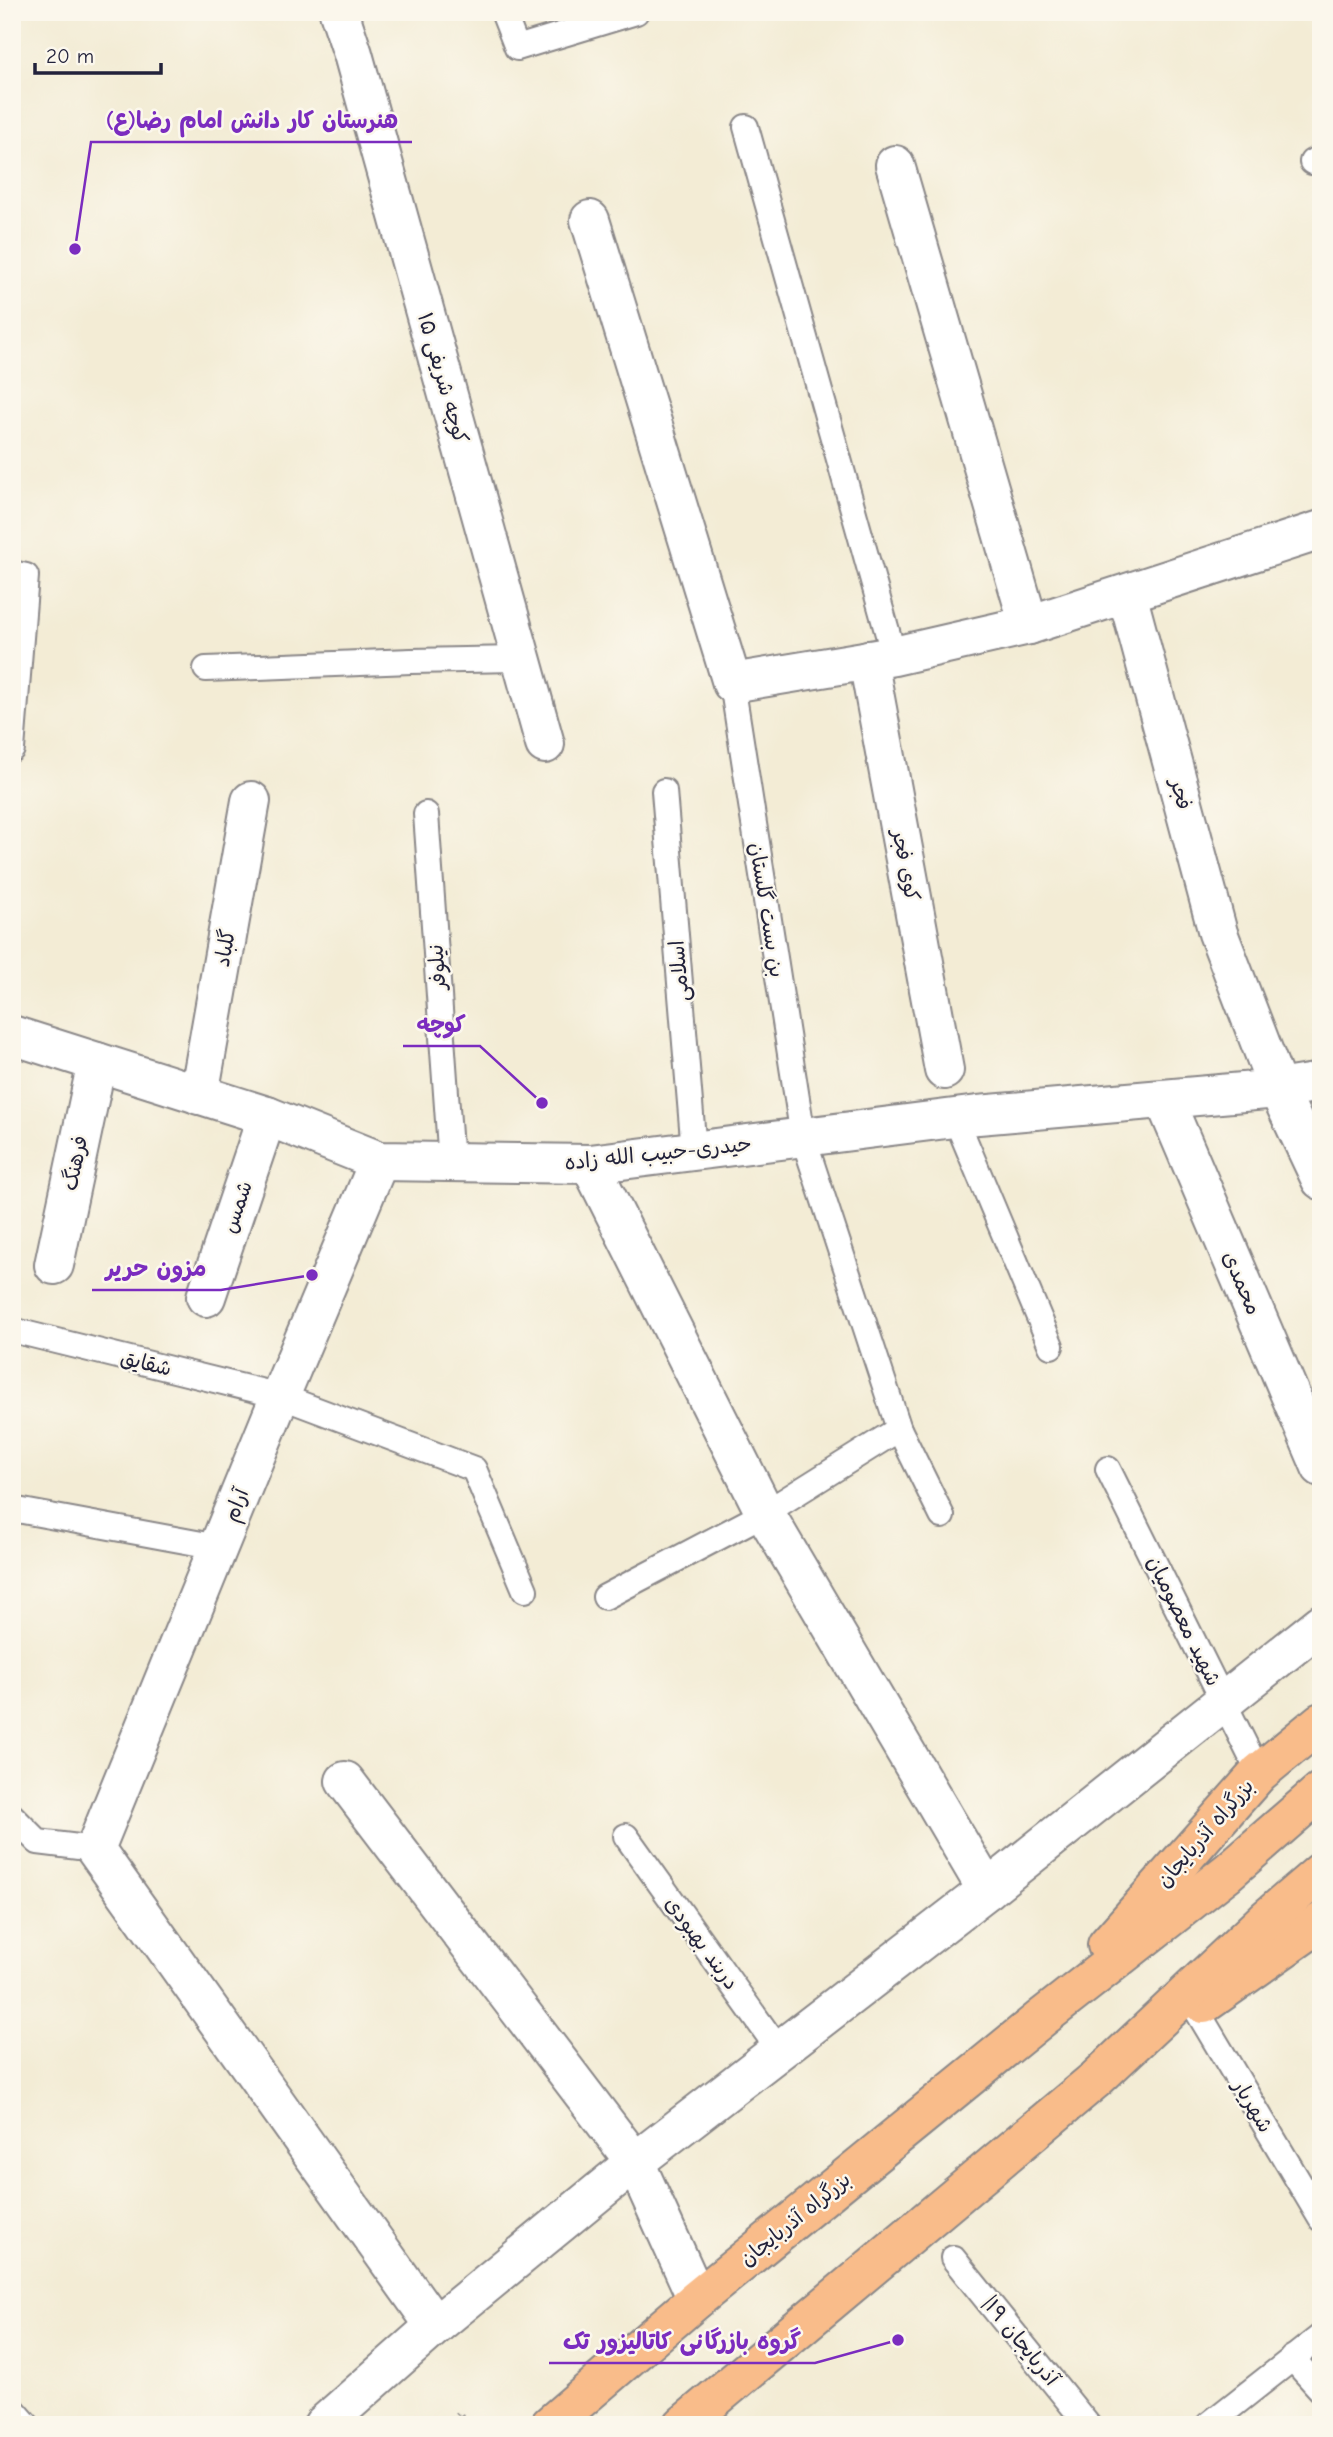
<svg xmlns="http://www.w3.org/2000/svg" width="1333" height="2437" font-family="'Comic Neue','Playpen Sans Arabic',sans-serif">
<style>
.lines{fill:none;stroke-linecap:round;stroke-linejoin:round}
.lane-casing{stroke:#8a8788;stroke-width:28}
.street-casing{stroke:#8a8788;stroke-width:42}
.highway-casing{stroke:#8a8788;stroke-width:42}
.path{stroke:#8a8788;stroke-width:4.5;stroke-dasharray:2 5;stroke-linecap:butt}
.lane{stroke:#fff;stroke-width:24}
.street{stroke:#fff;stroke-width:38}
.highway{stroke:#f9bc8a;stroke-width:38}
.labels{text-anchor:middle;stroke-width:5;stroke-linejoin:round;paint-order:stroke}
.street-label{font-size:21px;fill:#22223b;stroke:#fbf7ec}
.leader{fill:none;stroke:#7b2cbf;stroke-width:2.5}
.callout-dot{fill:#7b2cbf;stroke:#fbf7ec;stroke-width:2.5}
.callout-label{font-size:23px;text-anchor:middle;font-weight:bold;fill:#7b2cbf;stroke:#fbf7ec;stroke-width:5;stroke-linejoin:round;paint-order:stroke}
</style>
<rect width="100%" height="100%" fill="#fbf7ec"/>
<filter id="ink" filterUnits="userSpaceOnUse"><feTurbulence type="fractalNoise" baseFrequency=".0143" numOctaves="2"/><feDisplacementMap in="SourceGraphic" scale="14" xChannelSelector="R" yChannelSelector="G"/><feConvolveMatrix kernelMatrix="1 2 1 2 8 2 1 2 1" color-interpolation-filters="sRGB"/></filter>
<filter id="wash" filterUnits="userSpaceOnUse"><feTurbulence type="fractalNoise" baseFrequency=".00686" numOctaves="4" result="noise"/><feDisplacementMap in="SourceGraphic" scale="28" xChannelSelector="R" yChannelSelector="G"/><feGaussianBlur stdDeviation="1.57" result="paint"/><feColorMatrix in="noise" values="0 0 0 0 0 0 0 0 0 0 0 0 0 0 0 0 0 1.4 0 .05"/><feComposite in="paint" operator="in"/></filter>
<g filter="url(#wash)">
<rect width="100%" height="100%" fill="#f3ecd5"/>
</g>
<g filter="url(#ink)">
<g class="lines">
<!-- lane casing -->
<g class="lane-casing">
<g id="lane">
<polyline points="503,12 517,48 636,12"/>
<polyline points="746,127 894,656"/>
<polyline points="1312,162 1321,157"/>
<polyline points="12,573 26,576 12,749"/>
<polyline points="206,669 411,661 521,659"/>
<polyline points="732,683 803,1137 899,1429 942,1516"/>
<polyline points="664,791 694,1151"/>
<polyline points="426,814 451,1163"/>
<polyline points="955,1117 1051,1346"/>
<polyline points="12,1330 280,1396 474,1469 525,1590"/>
<polyline points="1108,1469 1259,1773"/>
<polyline points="12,1509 218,1547"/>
<polyline points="605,1597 765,1513 899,1429"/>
<polyline points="12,1816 38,1842 95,1849"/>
<polyline points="626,1836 779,2050"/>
<polyline points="1187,1994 1321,2219"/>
<polyline points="953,2258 1088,2425"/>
<polyline points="1292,2358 1321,2390"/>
<polyline points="12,2408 27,2425"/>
<polyline points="1208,2425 1321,2336"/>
</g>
</g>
<!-- street casing -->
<g class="street-casing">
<g id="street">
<polyline points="339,12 353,54 545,744"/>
<polyline points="895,165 1029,625"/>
<polyline points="590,220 732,683 894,656 1029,625 1321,530"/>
<polyline points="1127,594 1218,933 1278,1089 1321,1180"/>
<polyline points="868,660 944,1070"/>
<polyline points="12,1035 267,1116 379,1161 590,1164 978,1115 1278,1089 1321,1082"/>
<polyline points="199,1095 251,801"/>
<polyline points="1164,1099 1321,1467"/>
<polyline points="379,1161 280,1396 95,1849 435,2326"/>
<polyline points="590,1164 765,1513 987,1890"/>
<polyline points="54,1265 97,1062"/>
<polyline points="206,1297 267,1116"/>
<polyline points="697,2299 635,2162 987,1890 1321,1624"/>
<polyline points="323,2425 435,2326 635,2162 345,1781"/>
</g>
</g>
<!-- highway casing -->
<g class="highway-casing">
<g id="highway">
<polyline points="1107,1945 1259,1773 1321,1722"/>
<polyline points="1204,2004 1321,1922"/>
<polyline points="550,2425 697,2299 1043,2017 1228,1872 1321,1791"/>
<polyline points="683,2425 1096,2079 1265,1920 1321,1872"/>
</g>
</g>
<!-- path -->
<polyline class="path" points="447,2425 459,2412 469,2425"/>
<!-- lane -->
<use href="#lane" class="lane"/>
<!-- street -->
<use href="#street" class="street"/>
<!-- highway -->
<use href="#highway" class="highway"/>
</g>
</g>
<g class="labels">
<!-- street labels -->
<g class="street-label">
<text transform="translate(443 378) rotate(74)" y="7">کوچه شریفی ۱۵</text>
<text transform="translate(1181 794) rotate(75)" y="7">فجر</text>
<text transform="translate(906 865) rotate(79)" y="7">کوی فجر</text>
<text transform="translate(767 910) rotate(81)" y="7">بن بست گلستان</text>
<text transform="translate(225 948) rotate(-80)" y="7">گلباد</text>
<text transform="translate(437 967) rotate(-94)" y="7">نیلوفر</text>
<text transform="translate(679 971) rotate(-95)" y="7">اسلامی</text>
<text transform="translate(658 1153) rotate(-6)" y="7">حیدری-حبیب الله زاده</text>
<text transform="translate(75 1163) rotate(-78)" y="7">فرهنگ</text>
<text transform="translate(237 1207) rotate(-71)" y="7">شمس</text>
<text transform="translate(1242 1283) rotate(67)" y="7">محمدی</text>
<text transform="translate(146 1363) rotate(14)" y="7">شقایق</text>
<text transform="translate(236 1505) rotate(-68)" y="7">آرام</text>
<text transform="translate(1184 1621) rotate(64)" y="7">شهید معصومیان</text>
<text transform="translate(1205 1833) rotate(-49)" y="7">بزرگراه آذربایجان</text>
<text transform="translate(702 1943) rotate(54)" y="7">دربند بهبودی</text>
<text transform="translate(1253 2106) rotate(59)" y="7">شهریار</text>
<text transform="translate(795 2219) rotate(-39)" y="7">بزرگراه آذربایجان</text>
<text transform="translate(1021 2341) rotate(51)" y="7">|آذربایجان ۱۹</text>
</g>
</g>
<!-- callouts -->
<path class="leader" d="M75 249L91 142H412M542 1103L480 1046H403M312 1275L221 1290H92M898 2340L815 2363H549"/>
<g class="callout-dot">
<circle cx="75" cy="249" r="7"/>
<circle cx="542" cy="1103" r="7"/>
<circle cx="312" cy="1275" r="7"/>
<circle cx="898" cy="2340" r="7"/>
</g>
<g class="callout-label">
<text x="252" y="128">هنرستان کار دانش امام رضا(ع)</text>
<text x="441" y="1032">کوچه</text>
<text x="156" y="1276">مزون حریر</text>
<text x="682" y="2349">گروه بازرگانی کاتالیزور تک</text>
</g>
<!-- margin -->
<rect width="1333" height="2437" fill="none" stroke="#fbf7ec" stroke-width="42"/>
<!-- scale -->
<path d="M35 63v10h126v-10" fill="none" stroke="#22223b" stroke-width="3.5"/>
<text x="46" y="63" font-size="21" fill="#22223b" stroke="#fbf7ec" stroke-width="5" paint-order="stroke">20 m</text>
</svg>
